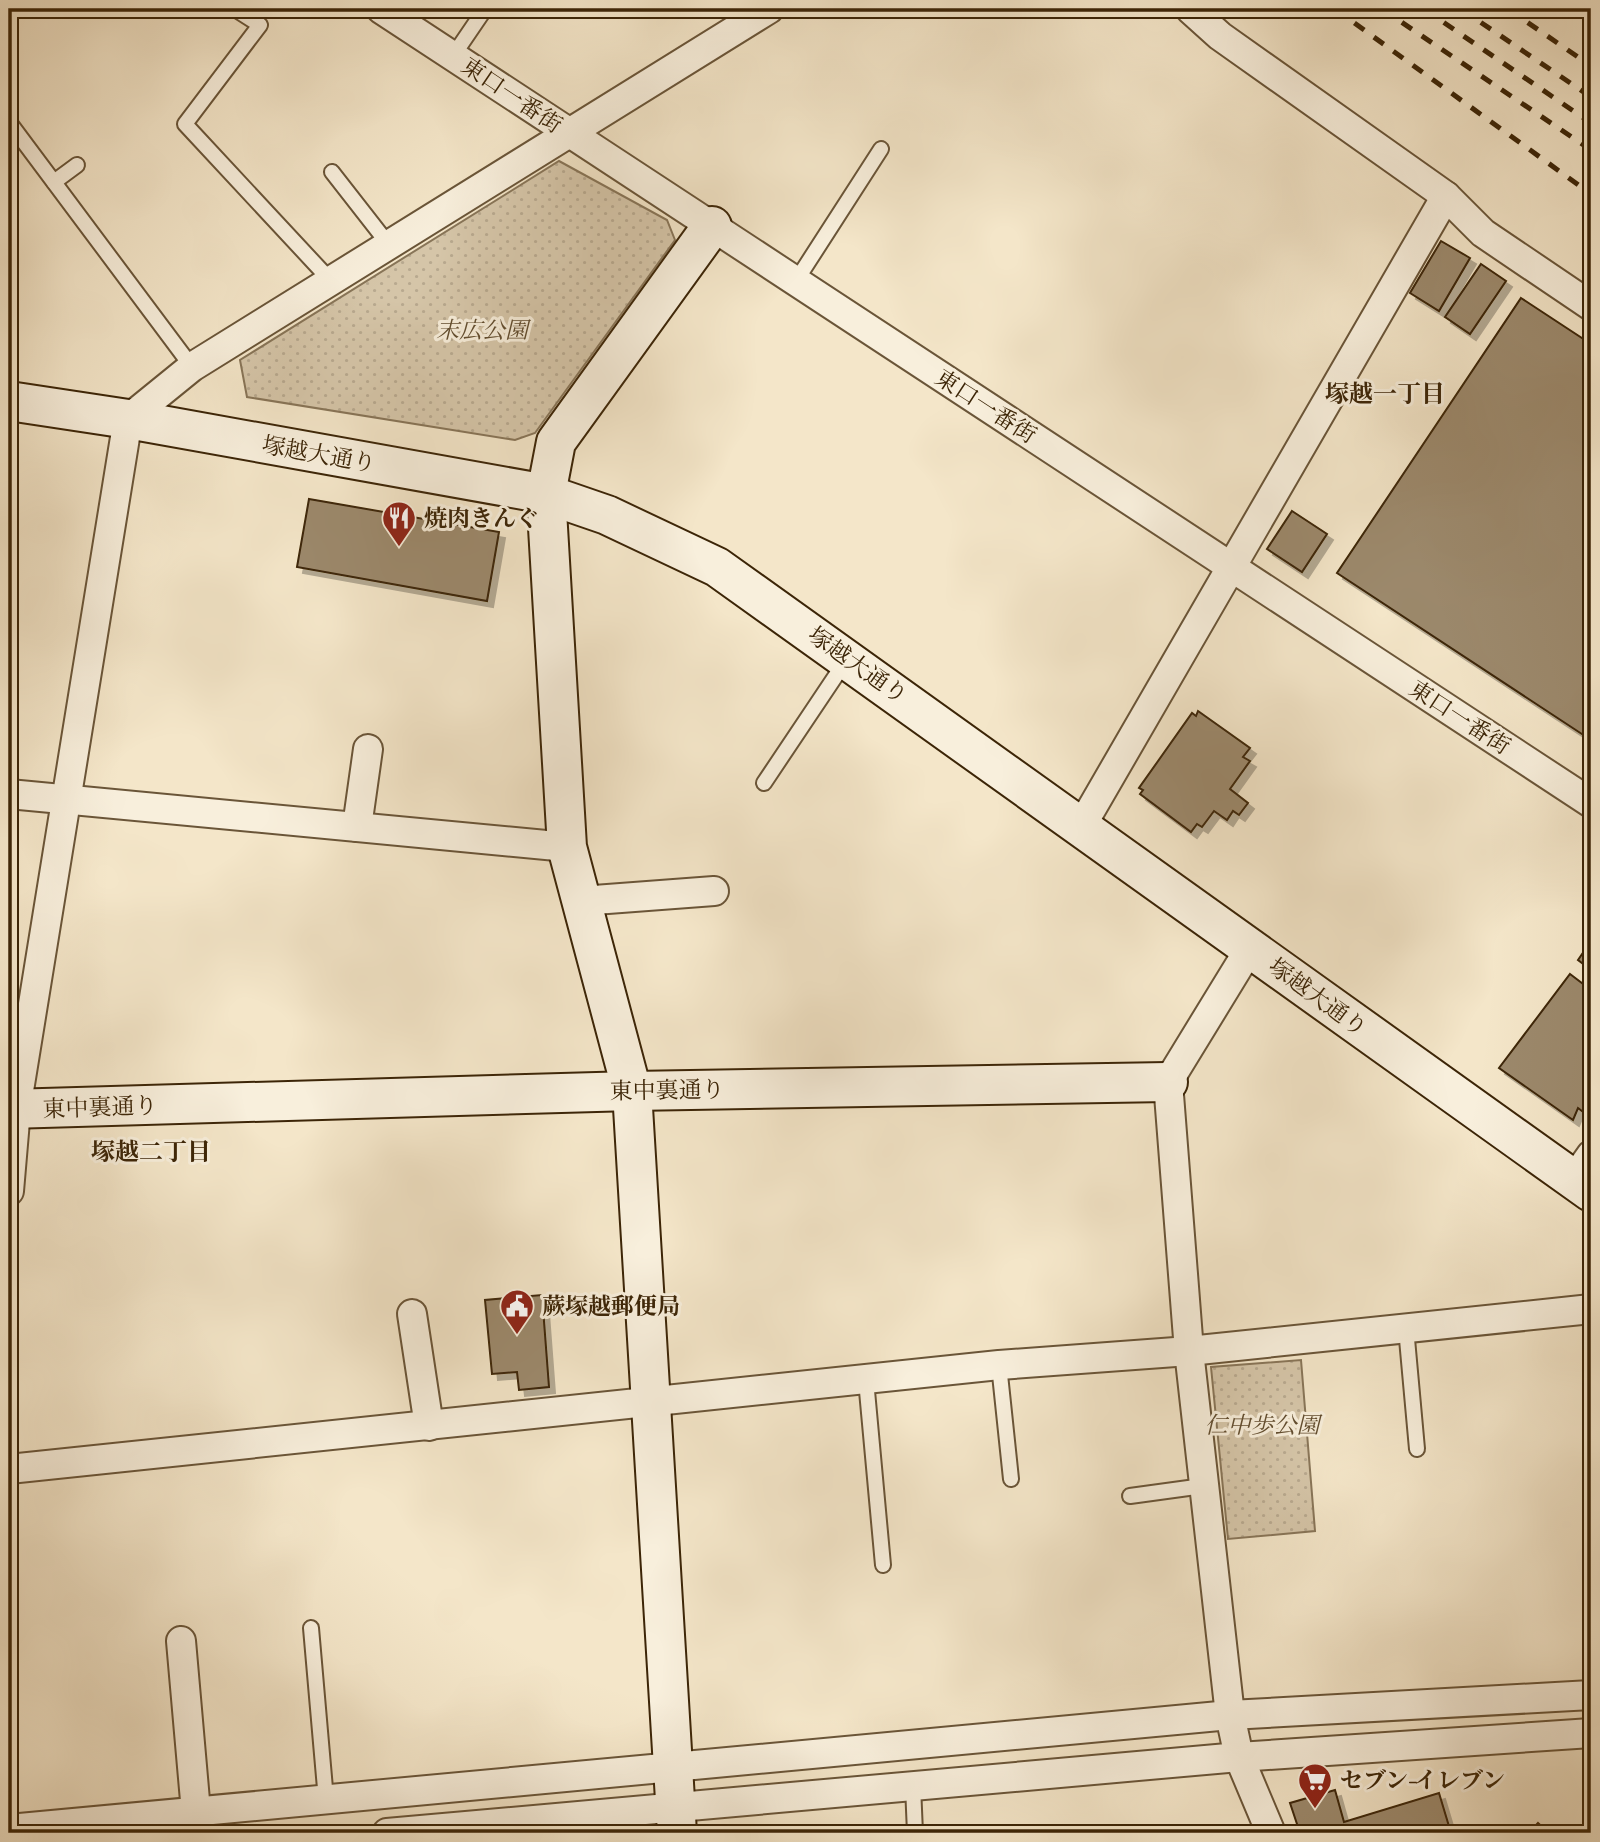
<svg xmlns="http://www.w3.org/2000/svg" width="1600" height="1842" font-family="'IM FELL French Canon','Noto Serif JP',serif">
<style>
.park{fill:url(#park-dots);stroke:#887558;stroke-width:2}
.building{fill:#9c896c;stroke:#3c2507;stroke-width:2;filter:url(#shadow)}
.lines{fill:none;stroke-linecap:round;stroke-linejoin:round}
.lane-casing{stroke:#6a5538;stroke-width:18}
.street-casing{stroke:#6a5538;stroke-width:32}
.secondary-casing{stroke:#3c2507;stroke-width:42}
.lane{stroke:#f8efdc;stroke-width:14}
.street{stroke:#f8efdc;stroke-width:28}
.secondary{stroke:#f8efdc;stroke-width:38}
.rail{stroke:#3c2507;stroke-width:5;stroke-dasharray:12 12;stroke-linecap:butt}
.labels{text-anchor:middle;stroke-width:6;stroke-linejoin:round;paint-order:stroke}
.street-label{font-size:23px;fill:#3c2507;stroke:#f8efdc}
.park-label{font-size:23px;font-style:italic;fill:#624d2f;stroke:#f8efdc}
.poi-label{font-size:23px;font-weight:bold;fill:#3c2507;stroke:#f8efdc;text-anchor:start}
.neighbourhood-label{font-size:24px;font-weight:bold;fill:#3c2507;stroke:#f8efdc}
</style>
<defs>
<pattern id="park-dots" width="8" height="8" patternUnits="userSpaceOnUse" patternTransform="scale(1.75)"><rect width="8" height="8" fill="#d5c5a8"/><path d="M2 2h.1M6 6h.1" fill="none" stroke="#b8a98f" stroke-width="1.8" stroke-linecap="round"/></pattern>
<filter id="shadow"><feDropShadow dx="6" dy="6" stdDeviation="0" flood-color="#0004"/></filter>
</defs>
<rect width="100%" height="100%" fill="#f4e6c9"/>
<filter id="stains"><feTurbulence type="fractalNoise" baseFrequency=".00286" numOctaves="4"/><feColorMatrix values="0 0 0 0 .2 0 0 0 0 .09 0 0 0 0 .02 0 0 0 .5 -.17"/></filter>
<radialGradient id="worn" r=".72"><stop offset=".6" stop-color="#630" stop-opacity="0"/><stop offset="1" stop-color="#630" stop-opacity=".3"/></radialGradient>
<!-- park -->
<g class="park">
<polygon points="559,161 667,220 675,240 535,433 515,440 247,397 240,360"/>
<polygon points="1301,1360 1315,1531 1228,1539 1211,1367"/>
</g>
<!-- building -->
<g class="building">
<polygon points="1441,241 1470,258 1439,311 1410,293"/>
<polygon points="1481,264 1506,281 1470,334 1445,317"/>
<polygon points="1521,298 1591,344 1591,740 1337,573"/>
<polygon points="309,499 499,532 487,601 297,567"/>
<polygon points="1292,511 1327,534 1302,572 1267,549"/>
<polygon points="1198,711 1250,748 1243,757 1250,761 1230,789 1248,803 1239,815 1233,811 1227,820 1214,811 1202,827 1197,824 1191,832 1140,794 1143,790 1139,788 1192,713 1196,716"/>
<polygon points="1591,941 1591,970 1578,960"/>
<polygon points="1570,974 1591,990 1591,1118 1578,1108 1573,1120 1499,1068"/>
<polygon points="542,1295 549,1387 519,1390 517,1372 492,1374 485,1300"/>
<polygon points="1335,1790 1344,1822 1439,1793 1451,1833 1300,1833 1290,1803"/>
<polygon points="1538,1823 1549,1833 1529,1833"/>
</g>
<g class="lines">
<!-- lane casing -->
<g class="lane-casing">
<g id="lane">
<polyline points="235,9 260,25 185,124 331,281"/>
<polyline points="453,56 485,9"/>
<polyline points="9,122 192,367"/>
<polyline points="332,172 389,245"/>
<polyline points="54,182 77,165"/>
<polyline points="796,281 881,149"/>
<polyline points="764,783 845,662"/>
<polyline points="1406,1328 1417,1449"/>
<polyline points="999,1365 1011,1479"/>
<polyline points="866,1380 883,1565"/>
<polyline points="1130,1496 1203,1486"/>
<polyline points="311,1628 326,1800"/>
<polyline points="913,1786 915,1833"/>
</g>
</g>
<!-- street casing -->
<g class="street-casing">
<g id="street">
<polyline points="381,9 1591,803"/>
<polyline points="1190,9 1220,36 1446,196 1483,233 1591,306"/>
<polyline points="9,794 567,847"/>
<polyline points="1082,825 1446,196"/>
<polyline points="357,827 368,749"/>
<polyline points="581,901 714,891"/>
<polyline points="1250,948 1168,1082 1189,1351 1230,1715 1239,1757 1271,1833"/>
<polyline points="1574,1179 1591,1155"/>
<polyline points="9,1191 16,1109 128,419 192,367 769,9"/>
<polyline points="412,1314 429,1426"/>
<polyline points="9,1469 999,1365 1189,1351 1591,1309"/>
<polyline points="181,1641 196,1812"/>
<polyline points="9,1829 1230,1715 1591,1695"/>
<polyline points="387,1833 1239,1757 1591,1733"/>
</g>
</g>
<!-- secondary casing -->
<g class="secondary-casing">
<g id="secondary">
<polyline points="9,401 128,419 546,494 607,515 717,567 1591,1192"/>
<polyline points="9,1109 632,1091 1168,1082"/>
<polyline points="677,1833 632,1091 567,847 546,494 556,442 712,226"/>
</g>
</g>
<!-- lane -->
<use href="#lane" class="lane"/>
<!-- street -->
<use href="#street" class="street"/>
<!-- secondary -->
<use href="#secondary" class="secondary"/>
<!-- rail -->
<g class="rail">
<polyline points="1335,9 1591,194"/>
<polyline points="1382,9 1591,150"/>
<polyline points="1424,9 1591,123"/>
<polyline points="1461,9 1591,97"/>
<polyline points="1508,9 1591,66"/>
<polyline points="1587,9 1591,12"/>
</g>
</g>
<!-- icons -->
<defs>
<g id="restaurant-pin" transform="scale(1.75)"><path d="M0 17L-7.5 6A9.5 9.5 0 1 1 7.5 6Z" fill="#8f2418" stroke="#f8efdc"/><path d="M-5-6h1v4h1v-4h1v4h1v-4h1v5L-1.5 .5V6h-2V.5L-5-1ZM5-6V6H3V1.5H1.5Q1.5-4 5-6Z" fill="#fff"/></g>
<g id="civic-pin" transform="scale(1.75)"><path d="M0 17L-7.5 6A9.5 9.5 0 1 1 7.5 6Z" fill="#8f2418" stroke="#f8efdc"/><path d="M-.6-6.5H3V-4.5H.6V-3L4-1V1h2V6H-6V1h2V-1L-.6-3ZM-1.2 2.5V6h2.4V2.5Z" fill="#fff"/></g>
<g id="supermarket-pin" transform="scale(1.75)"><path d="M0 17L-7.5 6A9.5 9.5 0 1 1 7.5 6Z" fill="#8f2418" stroke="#f8efdc"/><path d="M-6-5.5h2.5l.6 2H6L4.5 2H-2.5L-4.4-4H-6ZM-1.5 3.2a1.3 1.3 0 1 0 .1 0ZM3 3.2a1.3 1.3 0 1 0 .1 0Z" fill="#fff"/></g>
</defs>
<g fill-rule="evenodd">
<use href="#restaurant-pin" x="399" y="518"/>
<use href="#civic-pin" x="517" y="1306"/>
<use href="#supermarket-pin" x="1315" y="1780"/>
</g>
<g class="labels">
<!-- street labels -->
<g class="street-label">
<text transform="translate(512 95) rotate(34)" y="8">東口一番街</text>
<text transform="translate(986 406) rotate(33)" y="8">東口一番街</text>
<text transform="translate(319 454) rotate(10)" y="8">塚越大通り</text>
<text transform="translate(858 665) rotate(35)" y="8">塚越大通り</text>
<text transform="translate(1460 717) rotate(33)" y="8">東口一番街</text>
<text transform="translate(1318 997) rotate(36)" y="8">塚越大通り</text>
<text transform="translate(667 1090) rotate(-1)" y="8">東中裏通り</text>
<text transform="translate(100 1107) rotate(-2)" y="8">東中裏通り</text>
</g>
<!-- park labels -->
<g class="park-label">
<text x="482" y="338">末広公園</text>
<text x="1262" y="1433">仁中歩公園</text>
</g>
<!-- poi labels -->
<g class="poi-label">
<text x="424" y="526">焼肉きんぐ</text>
<text x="542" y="1314">蕨塚越郵便局</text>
<text x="1340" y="1788">セブン-イレブン</text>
</g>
<!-- neighbourhood labels -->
<g class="neighbourhood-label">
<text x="1385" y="402">塚越一丁目</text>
<text x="151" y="1160">塚越二丁目</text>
</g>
</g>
<!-- margin -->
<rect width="1600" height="1842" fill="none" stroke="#f4e6c9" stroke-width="35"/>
<rect x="10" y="10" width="1579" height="1821" fill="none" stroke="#3c2507" stroke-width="3.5"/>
<rect x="18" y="18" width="1565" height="1807" fill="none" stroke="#3c2507" stroke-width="2"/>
<rect width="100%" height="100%" filter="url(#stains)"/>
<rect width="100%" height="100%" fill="url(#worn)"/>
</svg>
